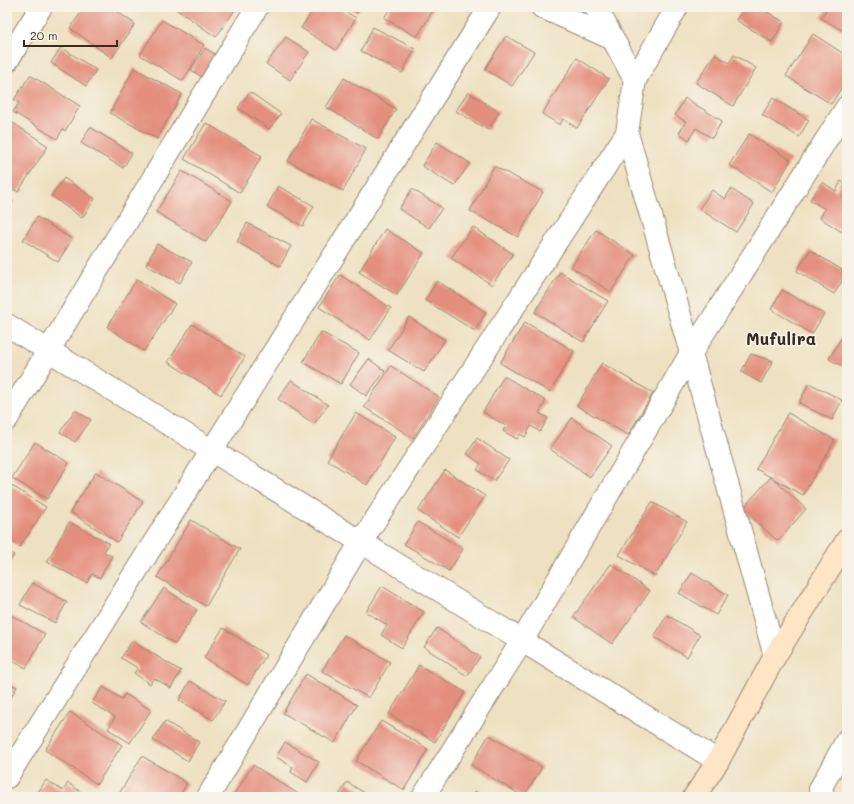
<svg xmlns="http://www.w3.org/2000/svg" width="854" height="804" font-family="Mali,sans-serif">
<style>
.building{fill:#e48e7e}
.lines{fill:none;stroke-linecap:round;stroke-linejoin:round}
.street-casing{stroke:#948670;stroke-width:24}
.secondary-casing{stroke:#948670;stroke-width:24}
.street{stroke:#fff;stroke-width:22}
.secondary{stroke:#fde5c5;stroke-width:22}
.labels{text-anchor:middle;stroke-width:3.5;stroke-linejoin:round;paint-order:stroke}
.district-label{font-size:17px;font-weight:bold;fill:#3b2a1e;stroke:#f7f3e8}
</style>
<rect width="100%" height="100%" fill="#f7f3e8"/>
<filter id="ink" filterUnits="userSpaceOnUse"><feTurbulence type="fractalNoise" baseFrequency=".025" numOctaves="2"/><feDisplacementMap in="SourceGraphic" scale="8" xChannelSelector="R" yChannelSelector="G"/><feConvolveMatrix kernelMatrix="1 2 1 2 8 2 1 2 1" color-interpolation-filters="sRGB"/></filter>
<filter id="wash" filterUnits="userSpaceOnUse"><feTurbulence type="fractalNoise" baseFrequency=".012" numOctaves="4" result="noise"/><feDisplacementMap in="SourceGraphic" scale="16" xChannelSelector="R" yChannelSelector="G"/><feGaussianBlur stdDeviation="0.9" result="paint"/><feColorMatrix in="noise" values="0 0 0 0 0 0 0 0 0 0 0 0 0 0 0 0 0 1.4 0 .05"/><feComposite in="paint" operator="in"/></filter>
<g filter="url(#wash)">
<rect width="100%" height="100%" fill="#eee1c1"/>
<g id="blocks">
<!-- building -->
<g class="building">
<polygon points="85,7 111,7 135,24 112,58 70,28"/>
<polygon points="173,7 237,7 216,37"/>
<polygon points="315,7 338,7 356,18 336,50 301,28"/>
<polygon points="346,7 361,7 357,13"/>
<polygon points="391,7 435,7 417,37 384,18"/>
<polygon points="744,7 759,7 784,22 772,42 736,20"/>
<polygon points="828,7 847,7 847,33 821,18"/>
<polygon points="162,20 204,45 183,81 140,55"/>
<polygon points="373,27 415,49 402,73 361,51"/>
<polygon points="813,34 847,56 847,79 831,104 786,76"/>
<polygon points="506,36 534,52 512,86 485,69"/>
<polygon points="286,37 309,52 290,80 266,64"/>
<polygon points="61,47 96,70 86,86 51,63"/>
<polygon points="205,48 220,57 205,79 191,70"/>
<polygon points="715,54 729,63 734,55 756,68 733,106 696,83"/>
<polygon points="577,58 609,79 577,128 563,119 560,125 542,114"/>
<polygon points="134,68 182,94 157,139 110,113"/>
<polygon points="30,75 80,106 65,131 63,129 57,139 13,112 19,103 14,100"/>
<polygon points="344,78 396,109 378,139 326,107"/>
<polygon points="250,92 281,114 269,129 238,108"/>
<polygon points="468,92 499,112 488,130 456,111"/>
<polygon points="685,98 722,121 712,138 696,128 689,140 679,133 686,122 675,115"/>
<polygon points="773,98 809,120 799,137 762,115"/>
<polygon points="311,119 366,149 343,191 288,161"/>
<polygon points="13,123 48,146 18,192 7,185 7,132"/>
<polygon points="206,123 262,156 240,193 184,159"/>
<polygon points="90,127 132,153 123,168 81,143"/>
<polygon points="749,134 791,160 772,192 729,165"/>
<polygon points="437,142 470,163 454,186 422,166"/>
<polygon points="494,166 543,192 518,237 470,211"/>
<polygon points="182,171 232,201 206,242 156,212"/>
<polygon points="64,178 95,199 82,218 51,196"/>
<polygon points="841,181 847,185 847,235 820,218 825,209 810,200 822,182 836,191"/>
<polygon points="278,186 314,206 303,226 267,207"/>
<polygon points="412,189 442,208 429,228 399,209"/>
<polygon points="731,189 754,204 736,232 699,209 712,190 725,199"/>
<polygon points="7,197 13,201 7,211"/>
<polygon points="37,217 72,239 58,262 23,240"/>
<polygon points="247,223 291,246 280,266 237,242"/>
<polygon points="473,227 513,254 492,285 451,258"/>
<polygon points="385,229 424,253 397,295 359,272"/>
<polygon points="596,230 635,255 611,292 571,267"/>
<polygon points="157,244 192,262 180,283 146,265"/>
<polygon points="810,250 847,273 834,294 797,271"/>
<polygon points="560,272 608,301 583,342 535,312"/>
<polygon points="340,275 391,308 370,340 319,307"/>
<polygon points="137,279 175,304 144,351 107,327"/>
<polygon points="437,281 486,312 475,331 425,300"/>
<polygon points="782,290 824,314 812,334 771,309"/>
<polygon points="409,317 445,340 424,372 388,350"/>
<polygon points="525,322 574,351 550,392 500,363"/>
<polygon points="192,324 245,357 221,395 168,362"/>
<polygon points="847,328 847,369 829,359"/>
<polygon points="321,332 359,353 341,384 303,362"/>
<polygon points="751,354 773,361 761,383 741,372"/>
<polygon points="369,359 385,371 366,396 350,384"/>
<polygon points="602,363 653,393 628,435 577,406"/>
<polygon points="391,366 439,397 413,438 364,407"/>
<polygon points="504,376 546,401 539,413 548,418 540,432 531,426 525,437 520,434 517,439 503,431 506,426 483,412"/>
<polygon points="291,380 328,405 314,424 278,399"/>
<polygon points="809,383 842,400 832,420 799,403"/>
<polygon points="75,410 91,420 75,442 60,432"/>
<polygon points="356,413 395,437 367,485 327,460"/>
<polygon points="788,413 835,440 803,495 756,469"/>
<polygon points="572,418 612,446 590,477 550,449"/>
<polygon points="477,438 509,460 494,481 477,470 481,464 467,454"/>
<polygon points="35,442 69,463 47,499 12,478"/>
<polygon points="445,470 485,496 458,537 418,511"/>
<polygon points="96,472 143,502 117,542 70,512"/>
<polygon points="771,477 806,509 778,541 742,509"/>
<polygon points="9,484 46,507 20,547 7,539 7,487"/>
<polygon points="652,502 687,522 655,576 619,555"/>
<polygon points="191,520 240,549 206,606 157,577"/>
<polygon points="69,522 109,543 104,552 112,556 100,578 92,574 87,583 47,562"/>
<polygon points="418,522 463,549 449,571 404,544"/>
<polygon points="7,551 14,555 7,566"/>
<polygon points="611,564 650,591 612,644 573,617"/>
<polygon points="692,573 728,595 716,615 679,593"/>
<polygon points="32,583 67,602 55,623 20,605"/>
<polygon points="382,586 424,612 402,648 381,635 387,625 366,612"/>
<polygon points="164,588 197,610 175,644 141,622"/>
<polygon points="7,613 45,634 26,668 7,658"/>
<polygon points="667,615 700,635 687,657 654,637"/>
<polygon points="223,628 266,655 248,685 204,658"/>
<polygon points="437,628 480,657 467,676 424,647"/>
<polygon points="344,635 390,662 369,698 322,671"/>
<polygon points="132,641 181,671 171,688 154,678 150,684 134,673 138,668 121,658"/>
<polygon points="419,665 465,692 435,742 389,714"/>
<polygon points="306,674 357,705 335,743 283,713"/>
<polygon points="190,681 225,701 213,720 179,700"/>
<polygon points="7,682 17,687 7,704"/>
<polygon points="103,687 122,699 125,694 151,710 130,743 108,729 115,717 92,703"/>
<polygon points="70,712 122,745 97,784 45,750"/>
<polygon points="165,721 199,742 188,761 153,740"/>
<polygon points="381,721 428,749 404,790 356,761"/>
<polygon points="489,735 542,767 524,797 471,765"/>
<polygon points="285,742 319,762 307,782 291,772 293,767 276,757"/>
<polygon points="142,756 187,783 179,797 124,797 119,794"/>
<polygon points="253,765 303,797 232,797"/>
<polygon points="46,780 63,791 68,783 85,795 84,797 45,797 38,792"/>
<polygon points="347,782 371,797 338,797"/>
<polygon points="475,791 485,797 471,797"/>
</g>
</g>
</g>
<g filter="url(#ink)">
<use href="#blocks" fill-opacity="0" stroke="#948670" stroke-width="1"/>
<g class="lines">
<!-- street casing -->
<g class="street-casing">
<g id="street">
<polyline points="542,7 613,39"/>
<polyline points="596,7 635,80 627,133 691,353 775,656"/>
<polyline points="7,61 41,7"/>
<polyline points="635,80 677,7"/>
<polyline points="7,325 718,761"/>
<polyline points="7,419 257,7"/>
<polyline points="7,777 490,7"/>
<polyline points="208,797 361,542 627,133"/>
<polyline points="423,797 522,641 691,353 847,107"/>
<polyline points="824,797 820,789 847,740"/>
</g>
</g>
<!-- secondary casing -->
<g class="secondary-casing">
<polyline id="secondary" points="694,797 718,761 775,656 847,540"/>
</g>
<!-- street -->
<use href="#street" class="street"/>
<!-- secondary -->
<use href="#secondary" class="secondary"/>
</g>
</g>
<g class="labels">
<!-- district labels -->
<g class="district-label">
<text x="781" y="345">Mufulira</text>
</g>
</g>
<!-- margin -->
<rect width="854" height="804" fill="none" stroke="#f7f3e8" stroke-width="24"/>
<!-- scale -->
<path d="M24 40v6h93v-6" fill="none" stroke="#3b2a1e" stroke-width="2"/>
<text x="30" y="40" font-size="12" fill="#3b2a1e" stroke="#f7f3e8" stroke-width="3" paint-order="stroke">20 m</text>
</svg>
